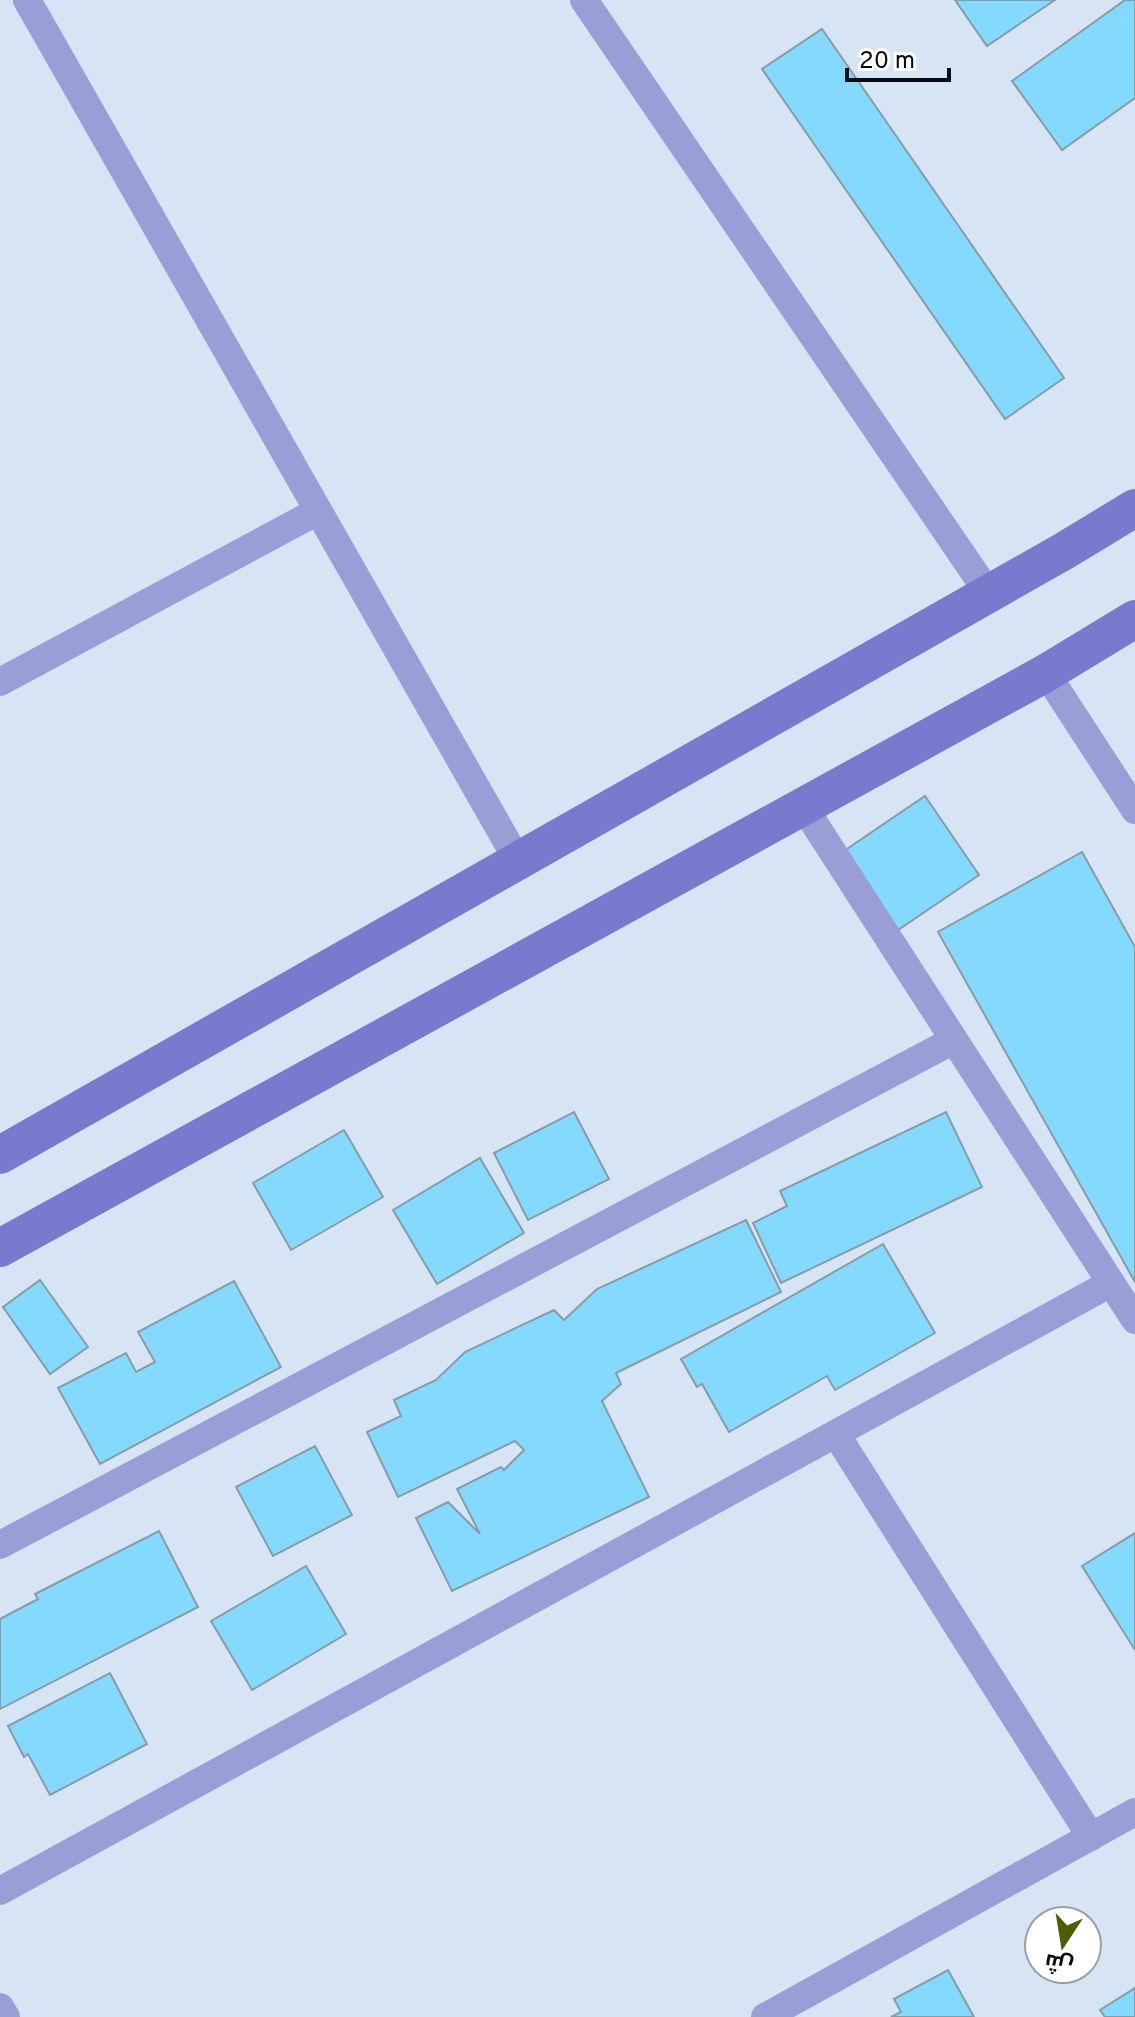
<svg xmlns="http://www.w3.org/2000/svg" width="1135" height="2017" font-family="Overpass,Cairo,sans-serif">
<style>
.building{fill:#84d9fe;stroke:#889ca6;stroke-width:2}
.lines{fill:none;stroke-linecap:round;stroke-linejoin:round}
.street{stroke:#999ed6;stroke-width:28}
.secondary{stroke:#787bcd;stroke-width:38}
</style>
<rect width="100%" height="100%" fill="#d7e4f4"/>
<!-- building -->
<g class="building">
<polygon points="955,0 1055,0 987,46"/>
<polygon points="1125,0 1135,0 1135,98 1062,150 1012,81"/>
<polygon points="822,29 1064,378 1005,419 762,69"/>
<polygon points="925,796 979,875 898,930 844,851"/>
<polygon points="1082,852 1135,947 1135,1282 938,932"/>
<polygon points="574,1112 609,1179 528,1220 494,1153"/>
<polygon points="946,1112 982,1187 781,1283 753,1223 787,1206 780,1191"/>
<polygon points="344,1130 383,1197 291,1250 253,1183"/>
<polygon points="480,1158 524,1233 437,1284 393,1210"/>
<polygon points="746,1220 781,1292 616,1373 621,1384 602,1401 649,1497 452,1591 416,1518 448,1502 480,1534 457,1489 501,1467 504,1470 524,1450 515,1441 398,1497 367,1432 401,1416 394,1400 436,1380 465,1352 554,1310 564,1320 597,1289"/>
<polygon points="883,1244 935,1333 835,1390 827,1376 729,1432 702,1384 697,1387 681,1359"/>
<polygon points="40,1280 88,1347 50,1374 3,1307"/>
<polygon points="234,1281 281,1367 100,1464 58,1388 126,1353 136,1372 155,1362 138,1332"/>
<polygon points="315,1446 352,1515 273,1556 236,1487"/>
<polygon points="159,1531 198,1607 0,1709 0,1619 38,1599 35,1594"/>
<polygon points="1135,1533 1135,1650 1082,1566"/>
<polygon points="306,1566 346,1634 252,1690 211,1621"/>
<polygon points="110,1673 147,1744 50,1795 28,1754 24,1757 8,1726"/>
<polygon points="948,1970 974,2017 891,2017 901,2012 894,1999"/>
<polygon points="1135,1988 1135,2017 1105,2017 1100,2010"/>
</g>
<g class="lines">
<!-- street -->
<g class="street">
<polyline points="27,0 518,861"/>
<polyline points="584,0 989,594"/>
<polyline points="1046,673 1135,810"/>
<polyline points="0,682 318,511"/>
<polyline points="803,806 1135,1320"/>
<polyline points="836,1434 1091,1837"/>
<polyline points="0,1545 954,1040"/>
<polyline points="0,1891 1111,1283"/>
<polyline points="0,2007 6,2017"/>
<polyline points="765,2017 1135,1812"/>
</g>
<!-- secondary -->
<g class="secondary">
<polyline points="0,1155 1064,551 1135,508"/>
<polyline points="0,1248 1046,673 1135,619"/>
</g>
</g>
<!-- north arrow -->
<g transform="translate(1063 1945) rotate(192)"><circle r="38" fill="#ffffff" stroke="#9c9ea0" stroke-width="2"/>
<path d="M0-6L14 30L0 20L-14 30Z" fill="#4c5e03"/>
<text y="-12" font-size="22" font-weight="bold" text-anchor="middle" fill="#080c11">ش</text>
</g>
<!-- scale -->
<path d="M847 68v12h102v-12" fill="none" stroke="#080c11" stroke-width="4"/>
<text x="859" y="68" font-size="24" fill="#080c11" stroke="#ffffff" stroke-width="6" paint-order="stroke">20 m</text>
</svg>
